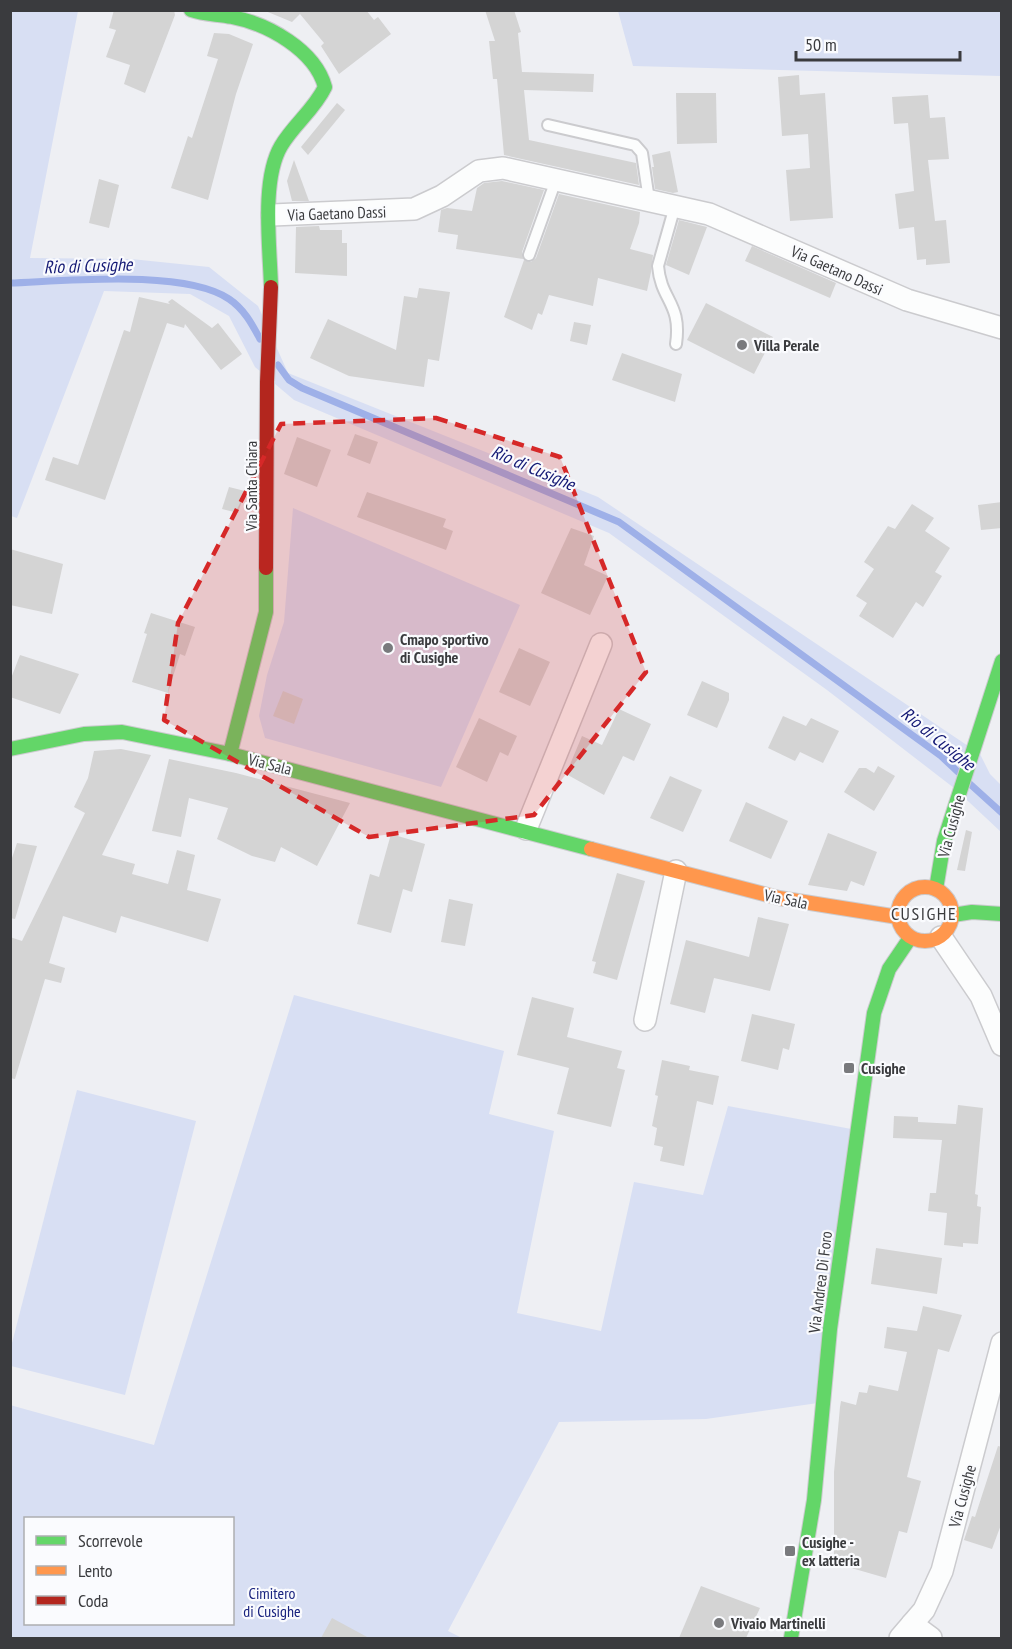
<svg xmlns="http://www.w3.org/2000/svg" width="1012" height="1649" font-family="'PT Sans Narrow',sans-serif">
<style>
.green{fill:#d8dff3;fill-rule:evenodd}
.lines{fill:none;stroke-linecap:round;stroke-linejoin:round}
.stream{stroke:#9eb0e8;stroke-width:7}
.building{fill:#d4d4d4}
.lane-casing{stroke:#cbcbce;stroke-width:14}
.street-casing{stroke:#cbcbce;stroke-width:24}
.fast-casing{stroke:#cbcbce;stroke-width:16}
.slow-casing{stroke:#cbcbce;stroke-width:16}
.jam-casing{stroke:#cbcbce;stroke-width:16}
.lane{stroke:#fcfdfd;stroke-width:10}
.street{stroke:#fcfdfd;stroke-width:21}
.fast{stroke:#63d668;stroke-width:14}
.slow{stroke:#ff974d;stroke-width:14}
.jam{stroke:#b3261e;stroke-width:14}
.marked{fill:#d62828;fill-opacity:0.2;stroke:#d62828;stroke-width:4.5;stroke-dasharray:12 8;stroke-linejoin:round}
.poi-dot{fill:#797a7d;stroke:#fafbfe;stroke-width:2}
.labels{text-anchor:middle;stroke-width:4.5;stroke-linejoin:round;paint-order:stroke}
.street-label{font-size:16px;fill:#3a3b3e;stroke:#fafbfe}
.poi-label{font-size:16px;font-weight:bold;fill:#3a3b3e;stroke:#fafbfe;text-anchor:start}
.park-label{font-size:16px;fill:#19237f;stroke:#fafbfe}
.water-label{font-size:18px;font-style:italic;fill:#131874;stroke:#fafbfe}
.neighbourhood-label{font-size:18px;letter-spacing:1.5px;fill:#3a3b3e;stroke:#fafbfe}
</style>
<rect width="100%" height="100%" fill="#eeeff3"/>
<!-- green -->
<g class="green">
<polygon points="10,11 78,11 30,258 131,259 209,267 258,306 288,373 598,497 980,754 990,774 1001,785 1001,832 954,788 827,690 609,533 294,400 255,367 229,316 190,294 104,291 17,518 11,516"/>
<polygon points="618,11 1001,11 1001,76 633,66"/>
<polygon points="293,508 520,605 441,787 265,738 259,716 267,675 284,622"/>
<path d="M294,995L504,1051L489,1114L554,1131L517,1313L601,1331L634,1182L703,1195L728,1106L862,1131L818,1403L706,1419L559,1422L448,1631L462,1638H11L10,1405L154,1445ZM26,1518H232V1624H26Z"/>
<polygon points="77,1090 196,1121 125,1395 11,1366 11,1347"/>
</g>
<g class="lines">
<!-- stream -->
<g class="stream">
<path d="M10,283C65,281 185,269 229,299C244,309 252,324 260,339"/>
<polyline points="278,365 289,380 302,388 619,522 941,756 958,772"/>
<polyline points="970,784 1002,813"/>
</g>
</g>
<!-- building -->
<g class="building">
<polygon points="114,10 174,10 175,15 145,93 124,84 130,65 106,57 116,30 109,28"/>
<polygon points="263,10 366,10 374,20 378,17 391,34 339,74 321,46 324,43 300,14 292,22"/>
<polygon points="485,10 514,10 521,32 518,33 522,72 594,74 593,92 524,90 529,140 636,163 639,185 504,155 497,79 493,79 489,41 495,41"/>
<polygon points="214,33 229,34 253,44 236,94 208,200 171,188 188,136 192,138 218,59 207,56"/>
<polygon points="799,75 800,95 825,93 833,218 790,221 786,170 810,168 808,134 782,136 778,77"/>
<polygon points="676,93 716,93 717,143 677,144"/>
<polygon points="928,95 930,118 945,117 949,159 928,160 935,221 946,220 950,263 926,265 926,259 917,260 914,227 899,229 895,194 914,191 908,123 894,124 892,97"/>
<polygon points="337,103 345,110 308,155 301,147"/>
<polygon points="670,151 678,192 673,193 655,189 652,167 654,167 652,155"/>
<polygon points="294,160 309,201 292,201 287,181"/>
<polygon points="99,179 119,185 109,228 89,223"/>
<polygon points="502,181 544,190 522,252 523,259 456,249 458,235 438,232 441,210 447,208 472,211 477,188 484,183"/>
<polygon points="559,194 640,212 639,223 630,249 653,255 651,272 647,291 598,278 593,306 549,295 542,315 538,313 532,330 504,317 524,260 531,262 536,258"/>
<polygon points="679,220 707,227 689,275 666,265"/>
<polygon points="319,226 320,230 342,230 342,243 347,243 347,276 295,273 296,227"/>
<polygon points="752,246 836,283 830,298 745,261"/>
<polygon points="419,288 450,292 439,361 428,359 424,387 349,376 310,358 328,319 396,350 404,296 417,298"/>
<polygon points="139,297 170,304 168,302 172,299 212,328 218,323 242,354 221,370 185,324 184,328 167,323 105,500 45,480 53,457 78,465 124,330 130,332"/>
<polygon points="706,303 773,337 754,374 687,340"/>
<polygon points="574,322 591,325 587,345 570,341"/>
<polygon points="622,353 682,374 675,402 612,380"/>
<polygon points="355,434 378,442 370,464 347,455"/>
<polygon points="297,437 331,450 317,487 284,474"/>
<polygon points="229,487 245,491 238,513 222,509"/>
<polygon points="367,492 446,519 443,527 453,531 446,550 357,517"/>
<polygon points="1002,502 1002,528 981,530 978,505"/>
<polygon points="912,504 934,518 925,531 950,548 935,572 942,576 923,607 916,602 893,638 859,616 867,603 856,596 874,569 864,562 888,526 895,529"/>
<polygon points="571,528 594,536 584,565 608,576 590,615 541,593"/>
<polygon points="10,549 63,564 52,614 10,605"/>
<polygon points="151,613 195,627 185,656 180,654 168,693 132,682 147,634 144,633"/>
<polygon points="519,648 550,662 530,706 499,692"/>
<polygon points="20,655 79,674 60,714 10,697 10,681"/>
<polygon points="702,681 729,693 729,700 717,728 687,715"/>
<polygon points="283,691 303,699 294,724 273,716"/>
<polygon points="619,709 651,724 634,761 623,756 604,795 566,774 582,736 602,745"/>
<polygon points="783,716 806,726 811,718 839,731 823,763 800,752 795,761 768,748"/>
<polygon points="479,718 517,736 508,756 500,752 487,782 456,767"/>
<polygon points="121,749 151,755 102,855 135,864 132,874 168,884 177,850 195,855 187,890 221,899 208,942 121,916 116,933 63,916 49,963 65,968 61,983 45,979 15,1079 10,1078 10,937 22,941 85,813 74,807 88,778 94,751"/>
<polygon points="169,759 236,773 350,803 317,866 281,847 275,862 252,856 217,839 228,808 189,798 181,837 152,831"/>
<polygon points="878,766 895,776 874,811 844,792 859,768 866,768 874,773"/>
<polygon points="670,776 702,790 683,832 650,818"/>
<polygon points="746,802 788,821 771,859 729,841"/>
<polygon points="966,830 972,832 965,871 957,870"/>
<polygon points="828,833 877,852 864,886 851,881 847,891 808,885"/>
<polygon points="391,834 425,844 412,892 403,889 391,933 357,924 370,874 379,877"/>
<polygon points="17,843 37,846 15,919 10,918 10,864"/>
<polygon points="617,873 645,881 617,980 593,973 596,962 592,961"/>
<polygon points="449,899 473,904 465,946 441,942"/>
<polygon points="758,917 789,924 770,991 714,978 705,1013 670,1004 686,940 749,957"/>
<polygon points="532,997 574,1008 567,1037 622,1051 617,1068 625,1070 611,1127 557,1114 569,1068 517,1055"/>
<polygon points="752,1014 795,1024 789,1050 783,1048 778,1070 741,1061"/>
<polygon points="662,1060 690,1066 689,1070 719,1076 713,1105 697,1101 684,1166 660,1161 663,1147 654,1145 657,1128 652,1126 658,1096 655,1095"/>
<polygon points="958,1105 983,1108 975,1194 978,1195 977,1206 981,1207 978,1244 963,1243 963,1247 944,1245 947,1213 928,1211 930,1193 936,1193 942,1140 893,1138 894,1116 918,1117 918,1122 956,1124"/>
<polygon points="876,1248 942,1258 937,1294 871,1284"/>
<polygon points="923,1306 962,1315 949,1352 938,1349 907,1477 921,1481 907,1533 899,1531 886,1578 834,1563 834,1472 840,1407 841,1401 856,1405 859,1392 867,1393 869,1385 898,1391 907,1352 884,1348 887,1327 917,1331"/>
<polygon points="998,1446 1002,1447 1002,1522 992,1549 964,1540 972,1516 975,1517"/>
<polygon points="701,1586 760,1608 746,1638 679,1638"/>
<polygon points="332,1618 369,1638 321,1638"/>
</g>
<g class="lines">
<!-- lane casing -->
<g class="lane-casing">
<g id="lane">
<polyline points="548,125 635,145 642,153 649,200"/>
<path d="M675,206L658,266C661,301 682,303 676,344"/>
<polyline points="529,255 556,180"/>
</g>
</g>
<!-- street casing -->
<g class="street-casing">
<g id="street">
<polyline points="272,215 414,209 442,196 479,171 503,168 709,214 907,300 1002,328"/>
<polyline points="526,829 601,644"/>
<polyline points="941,937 981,996 1002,1045"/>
<polyline points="645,1020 676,871"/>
<polyline points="912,1624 931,1638"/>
<polyline points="900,1638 924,1610 942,1571 1002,1343"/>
</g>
</g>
<!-- fast casing -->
<g class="fast-casing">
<g id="fast">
<path d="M191,10C205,15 218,14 232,17C268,24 315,50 325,87C314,110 294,124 281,146C261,180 270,247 271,287"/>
<polyline points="10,749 84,734 122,732 230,754 591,849"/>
<polyline points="230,754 266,612 266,568"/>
<polyline points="936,889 944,841 1002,661"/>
<polyline points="953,915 972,912 1002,914"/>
<polyline points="791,1638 814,1500 830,1329 874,1013 889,969 910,938"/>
</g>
</g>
<!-- slow casing -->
<g class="slow-casing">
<g id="slow">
<polyline points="591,849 779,898 898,917"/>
<circle cx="925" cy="914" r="27"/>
</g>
</g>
<!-- jam casing -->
<g class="jam-casing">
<polyline id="jam" points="266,568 267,382 271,287"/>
</g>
<!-- lane -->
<use href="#lane" class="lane"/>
<!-- street -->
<use href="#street" class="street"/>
<!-- fast -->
<use href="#fast" class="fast"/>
<!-- slow -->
<use href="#slow" class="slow"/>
<!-- jam -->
<use href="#jam" class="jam"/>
</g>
<!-- marked area -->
<path class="marked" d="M436,418L560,457L646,672L534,815L369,837L164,720L178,623L281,424Z"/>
<!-- markers -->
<g class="poi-dot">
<circle cx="742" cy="345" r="6"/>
<circle cx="388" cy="648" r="6"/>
<rect x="843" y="1062" width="12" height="12" rx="3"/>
<rect x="784" y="1545" width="12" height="12" rx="3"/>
<circle cx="719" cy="1623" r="6"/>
</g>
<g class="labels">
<!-- street labels -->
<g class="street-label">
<text transform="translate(337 213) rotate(-2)" y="6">Via Gaetano Dassi</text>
<text transform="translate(837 270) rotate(24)" y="6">Via Gaetano Dassi</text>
<text transform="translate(251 486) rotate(-90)" y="6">Via Santa Chiara</text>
<text transform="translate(270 764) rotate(14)" y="6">Via Sala</text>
<text transform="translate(951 826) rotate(-75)" y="6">Via Cusighe</text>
<text transform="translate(786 899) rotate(12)" y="6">Via Sala</text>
<text transform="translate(820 1282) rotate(-83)" y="6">Via Andrea Di Foro</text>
<text transform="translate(962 1496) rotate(-75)" y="6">Via Cusighe</text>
</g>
<!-- poi labels -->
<g class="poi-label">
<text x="754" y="351">Villa Perale</text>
<text x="400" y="645">Cmapo sportivo<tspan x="400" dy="18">di Cusighe</tspan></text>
<text x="861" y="1074">Cusighe</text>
<text x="802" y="1548">Cusighe -<tspan x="802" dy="18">ex latteria</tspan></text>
<text x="731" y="1629">Vivaio Martinelli</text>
</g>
<!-- park labels -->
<g class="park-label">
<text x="272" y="1599">Cimitero<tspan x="272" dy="18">di Cusighe</tspan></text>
</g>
<!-- water labels -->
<g class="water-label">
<text transform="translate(88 266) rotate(-2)" y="6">Rio di Cusighe</text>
<text transform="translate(533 468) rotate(23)" y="6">Rio di Cusighe</text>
<text transform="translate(938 739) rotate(39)" y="6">Rio di Cusighe</text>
</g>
<!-- neighbourhood labels -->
<g class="neighbourhood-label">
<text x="924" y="920">CUSIGHE</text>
</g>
</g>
<!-- border -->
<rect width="1012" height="1649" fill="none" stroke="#3a3b3e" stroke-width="24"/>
<!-- legend -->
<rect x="24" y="1517" width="210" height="108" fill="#fafbfe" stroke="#adaeb1" stroke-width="1.5"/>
<rect x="36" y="1536" width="30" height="9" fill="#63d668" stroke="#adaeb1" stroke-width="1.5"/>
<text x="78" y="1547" font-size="18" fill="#3a3b3e">Scorrevole</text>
<rect x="36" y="1566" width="30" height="9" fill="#ff974d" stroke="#adaeb1" stroke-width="1.5"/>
<text x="78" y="1577" font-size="18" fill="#3a3b3e">Lento</text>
<rect x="36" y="1596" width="30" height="9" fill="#b3261e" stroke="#adaeb1" stroke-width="1.5"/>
<text x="78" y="1607" font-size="18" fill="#3a3b3e">Coda</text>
<!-- scale -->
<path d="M796 51v9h164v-9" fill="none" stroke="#3a3b3e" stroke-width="3"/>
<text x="805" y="51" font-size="18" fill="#3a3b3e" stroke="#fafbfe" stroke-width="4.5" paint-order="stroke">50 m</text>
</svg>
